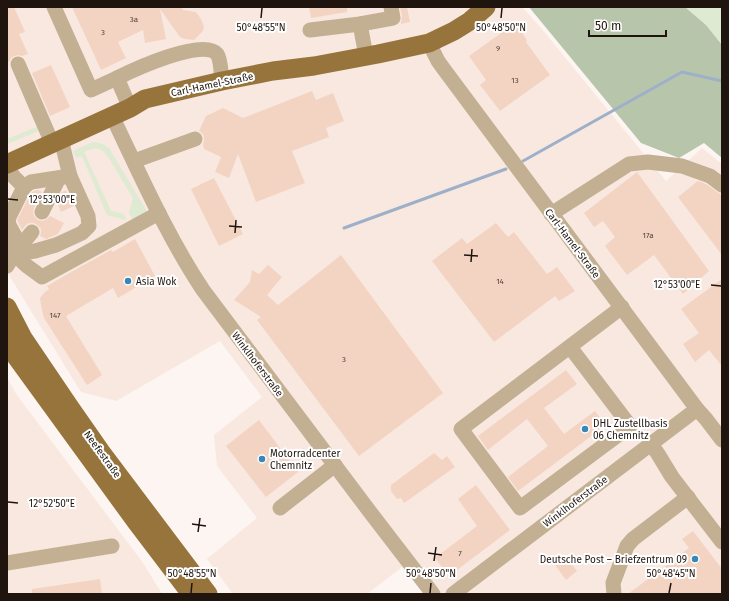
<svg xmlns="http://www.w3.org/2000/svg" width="729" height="601" font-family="'Fira Sans',sans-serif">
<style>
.built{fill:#f8e8e0}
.green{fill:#deead2}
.forest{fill:#b7c6aa}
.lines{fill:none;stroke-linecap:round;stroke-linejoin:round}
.stream{stroke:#9eb0c9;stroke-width:3}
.building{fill:#f3d4c2}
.minor{stroke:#c3b093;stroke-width:15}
.major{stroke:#97743b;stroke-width:19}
.ticks{fill:none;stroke:#1f140e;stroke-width:1.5}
.poi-dot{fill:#3887b9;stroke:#fff;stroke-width:1.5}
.labels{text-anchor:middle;stroke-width:4;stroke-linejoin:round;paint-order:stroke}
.number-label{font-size:8px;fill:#54443b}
.street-label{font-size:10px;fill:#1f140e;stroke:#fff}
.poi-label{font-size:10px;fill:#1f140e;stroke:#fff;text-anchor:start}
.ticks-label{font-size:10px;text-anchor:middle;fill:#1f140e;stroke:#fff;stroke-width:4;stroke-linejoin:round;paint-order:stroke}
</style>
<rect width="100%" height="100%" fill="#fcf5f2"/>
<!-- built -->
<g class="built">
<polygon points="7,7 522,7 541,28 666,181 702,148 722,164 722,594 442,594 414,558 367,594 233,594 207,559 257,518 217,466 214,435 262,397 220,341 116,401 81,392 7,272"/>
<polygon points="7,377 16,394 143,563 162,594 7,594"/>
</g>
<!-- green -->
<g class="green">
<polygon points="685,7 722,7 722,45 706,25"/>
<polygon points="39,126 41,130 7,144 7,139"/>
<path d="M93,142C99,142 105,145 109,148L146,210V212L133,221L129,212L133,198L107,155C100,147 93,147 84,152L111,211L124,214L126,220L107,215L82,156L76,158L73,151Z"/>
</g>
<!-- forest -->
<polygon class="forest" points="529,7 685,7 706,25 722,45 722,158 704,143 679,158 641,143"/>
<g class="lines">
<!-- stream -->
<g class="stream">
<polyline points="523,161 682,72 722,81"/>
<polyline points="344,228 506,169"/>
</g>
</g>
<!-- building -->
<g class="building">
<polygon points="7,7 14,7 25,32 19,34 28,54 22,56 19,55 14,56 11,58 9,62 7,63"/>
<polygon points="72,7 181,7 183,10 196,12 201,19 204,27 203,31 194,40 185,39 180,37 160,9 166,39 145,43 143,30 118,42 126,58 101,70"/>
<polygon points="309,7 347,7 347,12 311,18"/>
<polygon points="400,7 407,7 410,22 401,24 402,16"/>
<polygon points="515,23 527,40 526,42 550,75 500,111 480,85 486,80 469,56"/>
<polygon points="51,65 70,107 50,116 32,73"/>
<polygon points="312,91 316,100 333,93 344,121 326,128 329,137 292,151 305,183 256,202 238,154 229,178 215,172 221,157 204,149 203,144 204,140 204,136 201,132 199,131 206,116 223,108 243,118"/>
<polygon points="637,172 709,271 683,294 654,255 627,275 605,246 615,237 603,221 594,227 584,213"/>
<polygon points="214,178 243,234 219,246 191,189"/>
<polygon points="698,181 706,184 720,194 722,196 722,255 678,197"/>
<polygon points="38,190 42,192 34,208 33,213 35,217 38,220 43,221 47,219 50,216 64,223 58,234 46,239 40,236 41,233 41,229 37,225 34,223 29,223 25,226 22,230 17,220 31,193 34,191"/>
<polygon points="66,190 74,206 61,212 57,202 62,192"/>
<polygon points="496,223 508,237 514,232 547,274 557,267 575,291 559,301 555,296 494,342 432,261 462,238 467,244"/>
<polygon points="135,239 155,276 118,298 113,288 66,316 102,375 87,385 44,318 41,306 40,298 44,293 49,289 47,286 80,267 111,250 113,252"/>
<polygon points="341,255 443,393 359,456 257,320 261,317 234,300 250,282 252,270 259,274 268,265 282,277 267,295 278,305"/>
<polygon points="722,279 722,366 709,350 695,362 683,344 699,333 681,309"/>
<polygon points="566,370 577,384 544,408 564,434 595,411 606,425 518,491 508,477 548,446 527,419 488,450 478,436"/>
<polygon points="259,420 298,472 266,497 226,446"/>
<polygon points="434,453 442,460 447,456 455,467 404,503 401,498 397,499 391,491 391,485"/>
<polygon points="476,485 510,530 449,576 435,558 477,526 458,499"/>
<polygon points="693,531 722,569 722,594 628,594 689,548 682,539"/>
<polygon points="566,557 577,571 566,580 555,565"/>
<polygon points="100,579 102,594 32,594 32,589"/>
</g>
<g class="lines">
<!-- minor -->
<g class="minor">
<polyline points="54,7 91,90 117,78"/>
<polyline points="360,24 366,56"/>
<polyline points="310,30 360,24 393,18 391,7"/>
<polyline points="429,43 438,61 443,68 697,409 706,419 722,440"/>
<polyline points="18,64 52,143"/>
<path d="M130,108L117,78C133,70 204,37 217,54C221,59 221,74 222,81"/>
<path d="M112,116C140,174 167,236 203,290L370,512L433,594"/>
<polyline points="134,161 195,139"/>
<polyline points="7,165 13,176 24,187 31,182 70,176"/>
<polyline points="24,187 8,219 9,225 15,236 14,254 27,266 42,277 159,213"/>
<polyline points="42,212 59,178"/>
<polyline points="551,214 629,164 648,162 682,166 710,176 722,185"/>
<polyline points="14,254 32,232"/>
<polyline points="7,266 14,254 35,251 56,245 82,233 89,226 88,216 70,176 61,139"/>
<polyline points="570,347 630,426 520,508 461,429 622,307"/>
<polyline points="651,444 658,454 672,477 722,542"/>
<polyline points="280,508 335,465"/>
<polyline points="7,563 112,546"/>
<polyline points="453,594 697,409"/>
<polyline points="614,594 613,583 627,546 633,539 688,497"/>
</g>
<!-- major -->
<g class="major">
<polyline points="7,164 130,108 145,99 222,81 273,71 314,66 378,54 429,43 454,31 470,21 486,7"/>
<polyline points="7,307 23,338 69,406 101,452 208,594"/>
<polyline points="7,339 17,358 137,523 191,594"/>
</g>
</g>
<!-- ticks -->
<path class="ticks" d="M261,18L262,8M501,18L502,8M8,199L18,200M229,226L242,227M235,233L236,220M464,255L478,256M471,262L472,249M711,285L721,286M8,502L18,503M192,524L206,526M198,532L200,518M428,553L442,555M434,561L436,547M191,593L192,583M430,593L431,583M669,593L671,583"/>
<!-- markers -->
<g class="poi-dot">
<circle cx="128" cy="281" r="4"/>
<circle cx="585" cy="429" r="4"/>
<circle cx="262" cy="459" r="4"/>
<circle cx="695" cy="559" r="4"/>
</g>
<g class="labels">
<!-- number labels -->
<g class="number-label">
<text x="134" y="22">3a</text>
<text x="103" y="35">3</text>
<text x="498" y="51">9</text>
<text x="515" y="83">13</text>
<text x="648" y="238">17a</text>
<text x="500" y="284">14</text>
<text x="55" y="318">147</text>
<text x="344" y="362">3</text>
<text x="460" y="556">7</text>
</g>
<!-- street labels -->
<g class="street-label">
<text transform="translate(212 84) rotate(-12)" y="4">Carl-Hamel-Straße</text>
<text transform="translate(573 243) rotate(53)" y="4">Carl-Hamel-Straße</text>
<text transform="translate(258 364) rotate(53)" y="4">Winklhoferstraße</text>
<text transform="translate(103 454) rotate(54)" y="4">Neefestraße</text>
<text transform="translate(575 501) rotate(-37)" y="4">Winklhoferstraße</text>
</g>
<!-- poi labels -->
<g class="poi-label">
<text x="136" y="285">Asia Wok</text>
<text x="593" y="427">DHL Zustellbasis<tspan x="593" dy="12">06 Chemnitz</tspan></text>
<text x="270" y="457">Motorradcenter<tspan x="270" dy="12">Chemnitz</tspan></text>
<text x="687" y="563" text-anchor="end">Deutsche Post – Briefzentrum 09</text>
</g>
</g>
<g class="ticks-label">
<text x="261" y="31">50°48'55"N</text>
<text x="501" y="31">50°48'50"N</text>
<text x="52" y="203">12°53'00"E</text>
<text x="677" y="288">12°53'00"E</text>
<text x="52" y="507">12°52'50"E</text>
<text x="192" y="577">50°48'55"N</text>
<text x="431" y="577">50°48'50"N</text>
<text x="671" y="577">50°48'45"N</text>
</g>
<!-- border -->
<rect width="729" height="601" fill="none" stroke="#1f140e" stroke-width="16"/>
<!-- scale -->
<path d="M589 30v6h77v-6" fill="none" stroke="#1f140e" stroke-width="2"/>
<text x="595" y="30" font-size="12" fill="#1f140e" stroke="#ffffff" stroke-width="3" paint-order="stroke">50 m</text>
</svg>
